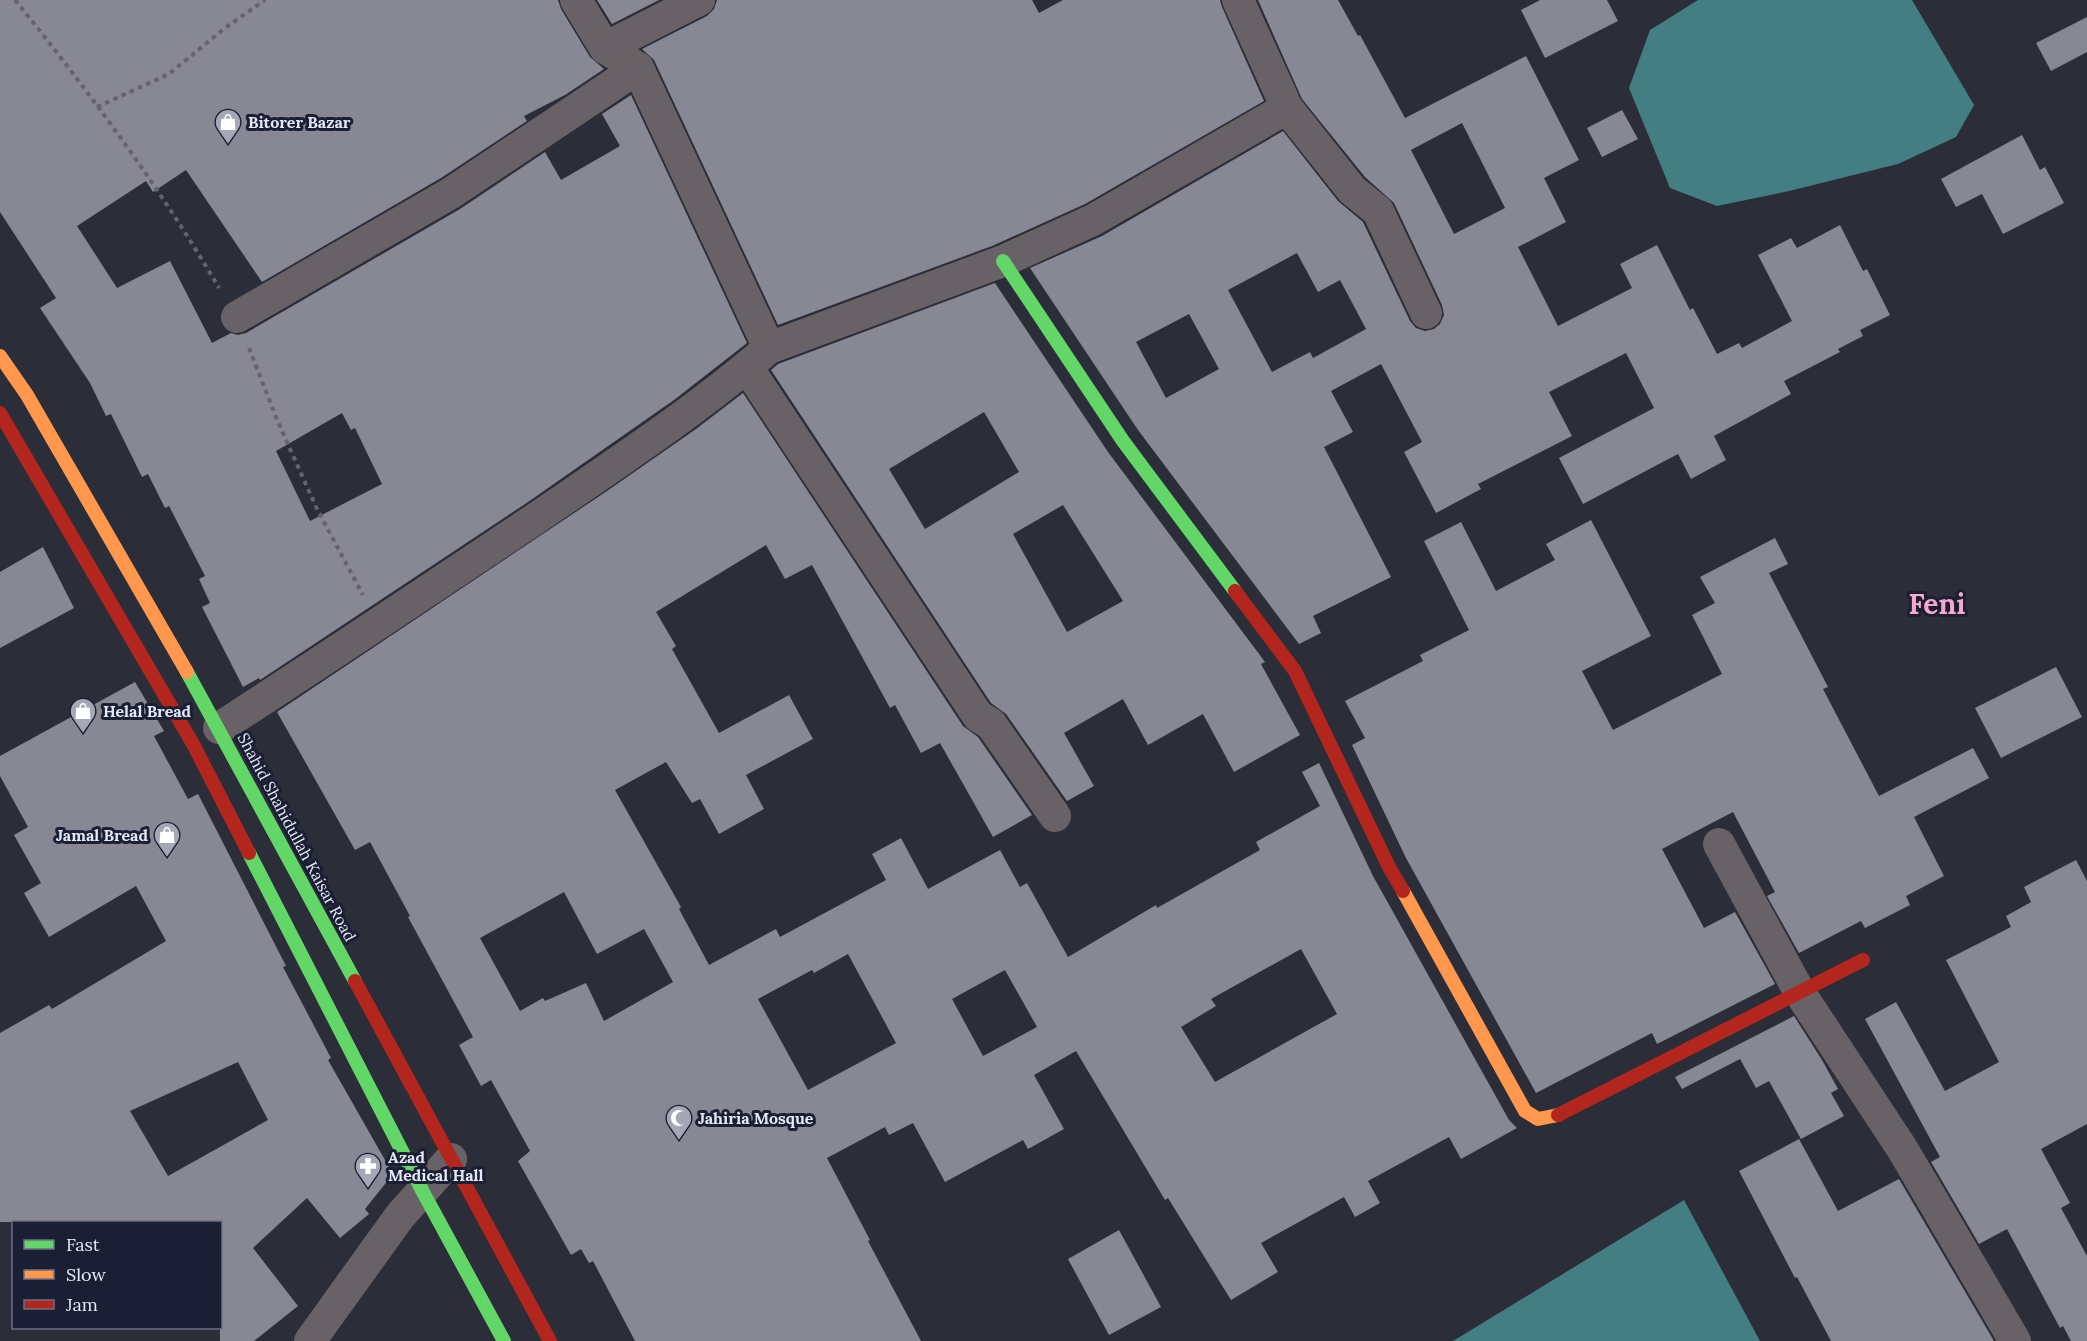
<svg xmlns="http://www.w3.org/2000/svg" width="2087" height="1341" font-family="Lora,serif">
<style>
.water{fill:#437e82}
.building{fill:#878893;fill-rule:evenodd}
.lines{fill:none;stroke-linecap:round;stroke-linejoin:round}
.path{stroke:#666369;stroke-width:4;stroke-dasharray:4.5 4.5;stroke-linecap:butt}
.street{stroke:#686165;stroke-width:32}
.fast{stroke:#63d668;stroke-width:14}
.slow{stroke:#ff974d;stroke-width:14}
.jam{stroke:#b3261e;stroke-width:14}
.labels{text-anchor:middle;stroke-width:6;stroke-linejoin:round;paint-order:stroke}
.poi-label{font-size:16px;font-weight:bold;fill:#e5e9f8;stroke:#1b1f34;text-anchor:start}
.street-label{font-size:16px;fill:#e5e9f8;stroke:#1b1f34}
.town-label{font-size:28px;font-weight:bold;fill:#f5a8cb;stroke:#1b1f34}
</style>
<rect width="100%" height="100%" fill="#2b2d39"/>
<!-- water -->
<g class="water">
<polygon points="1698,0 1912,0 1974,105 1956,137 1898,164 1789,191 1717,206 1670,188 1629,88 1650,30"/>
<polygon points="1684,1200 1760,1341 1453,1341"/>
</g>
<!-- building -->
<g class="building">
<path d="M0,0H558L561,9L590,57L604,69L565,95L524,116L527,121L441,178L262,282L186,170L153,192L146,181L77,226L117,288L170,261L212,343L231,333L238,335L246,333L460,209L545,152L561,180L620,146L602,114L631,95L747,343L674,400L528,502L260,680L259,678L243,687L202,607L210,603L199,579L205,576L169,506L165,508L148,474L142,477L111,414L106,416L90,383L40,308L56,298L0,212ZM342,413L351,430L355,428L382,484L310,521L276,451Z"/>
<polygon points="597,0 659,0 612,24"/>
<polygon points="717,0 1032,0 1039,13 1063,0 1220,0 1222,7 1264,101 1085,204 992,246 778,325 654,60 642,49 707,16 714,9"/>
<path d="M1258,0H1338L1358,36L1360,35L1405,118L1526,56L1579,160L1544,178L1566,222L1518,247L1558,326L1632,288L1620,264L1657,245L1690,310L1693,308L1717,354L1739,343L1742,348L1792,321L1758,255L1791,238L1797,248L1840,225L1863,271L1867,269L1890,315L1860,330L1863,336L1838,349L1840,352L1784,381L1791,394L1714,436L1726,460L1691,479L1678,454L1583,504L1559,458L1654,408L1626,353L1549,392L1572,436L1478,484L1481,489L1436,513L1404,452L1422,442L1381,364L1331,391L1353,432L1324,447L1391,577L1313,616L1321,633L1299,644L1138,430L1030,268L1102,236L1283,131L1338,201L1363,222L1410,321L1416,328L1425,331L1434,329L1440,324L1444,315L1442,305L1394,203L1365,177L1302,99ZM1462,123L1505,208L1454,234L1411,150ZM1297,253L1318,292L1340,280L1366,329L1313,358L1310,352L1272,372L1228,290ZM1189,314L1219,369L1166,398L1136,342Z"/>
<polygon points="1540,0 1607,0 1618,21 1545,58 1521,10"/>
<polygon points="2087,17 2087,52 2051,71 2036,43"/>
<polygon points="1622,110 1638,139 1602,157 1587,128"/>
<polygon points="2022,135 2040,170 2045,167 2064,203 2003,234 1982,194 1956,207 1941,179"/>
<path d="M995,283L1108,452L1265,662L1261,664L1300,735L1234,772L1203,714L1148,745L1123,699L1064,733L1094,786L1067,801L1006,714L991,703L771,370L778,364ZM984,412L1019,472L925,529L889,469ZM1063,505L1123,601L1067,632L1013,534Z"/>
<path d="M743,393L963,726L978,737L1032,815L993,837L940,743L921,753L895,705L890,708L812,565L785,579L766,545L656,612L676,646L672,649L719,733L789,695L813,739L746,775L764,809L719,834L700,799L692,803L666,762L615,790L681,907L679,909L709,965L776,929L780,937L886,880L872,854L901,838L928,889L1000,850L1020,887L1027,883L1068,957L1156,905L1157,908L1260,850L1256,842L1320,806L1302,772L1319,763L1373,876L1509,1120L1517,1128L1461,1159L1449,1137L1368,1181L1380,1203L1355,1217L1344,1197L1261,1243L1278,1272L1231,1300L1168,1198L1165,1200L1076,1051L1034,1075L1064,1129L1028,1149L1023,1140L945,1182L913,1123L889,1135L885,1127L827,1158L870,1240L868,1241L921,1341H635L593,1261L589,1263L581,1249L571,1255L518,1161L530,1151L491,1080L481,1086L459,1045L473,1037L408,917L410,916L370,842L355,850L277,712L607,491L696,429ZM564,892L597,954L644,929L673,982L604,1021L586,983L545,1001L543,998L520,1011L480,938ZM1301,949L1337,1014L1215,1082L1181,1027L1216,1006L1211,999ZM848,954L896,1043L808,1090L758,999L812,970L814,973ZM1005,970L1037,1027L983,1056L952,999Z"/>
<polygon points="1591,520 1651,636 1582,671 1613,730 1722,674 1692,615 1715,603 1700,577 1775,538 1788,564 1769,573 1828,687 1823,689 1879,796 1973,748 1989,778 1914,817 1944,876 1906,896 1910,905 1865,928 1861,921 1799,953 1767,896 1775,892 1733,812 1662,849 1704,928 1735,912 1775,984 1657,1044 1652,1033 1536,1093 1406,858 1352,745 1365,738 1345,701 1423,661 1420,655 1469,630 1424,541 1461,522 1496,591 1555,560 1546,544"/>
<polygon points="43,547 74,608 0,648 0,572"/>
<polygon points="2056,667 2082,717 2001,758 1975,708"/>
<path d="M135,682L164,731L154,736L188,799L198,794L286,966L283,967L331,1058L328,1060L393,1174L365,1209L369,1214L340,1238L307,1198L253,1248L298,1306L254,1341H220V1222H0V1033L49,1005L52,1009L166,941L136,886L49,937L24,893L41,883L14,835L28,827L0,776V756ZM238,1062L268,1120L168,1176L130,1111Z"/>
<polygon points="2076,860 2087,881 2087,1124 2041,1149 2070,1203 2061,1208 2087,1256 2087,1341 2071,1341 2063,1326 2060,1328 2007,1229 1979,1244 1931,1162 1940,1157 1865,1019 1896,1002 1945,1091 1999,1062 1946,960 2011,927 2006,916 2031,902 2024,887"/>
<polygon points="1794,1016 1822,1060 1838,1089 1831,1093 1844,1116 1801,1139 1769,1081 1756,1088 1740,1059 1682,1089 1675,1077"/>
<polygon points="1799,1139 1838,1211 1899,1179 1994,1341 1831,1341 1797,1277 1795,1278 1739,1171"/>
<polygon points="1119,1230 1161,1307 1109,1335 1068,1259"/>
</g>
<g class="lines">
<!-- path -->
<g class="path">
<path d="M15,0C88,90 161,189 219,288"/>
<polyline points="97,107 169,74 225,28 265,0"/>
<polyline points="249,348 278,422 317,509 363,595"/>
</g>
<!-- street -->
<g class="street">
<polyline points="576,0 605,48 638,68 769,348"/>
<polyline points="1238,0 1287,108 1352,190 1378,211 1426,313"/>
<polyline points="605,48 699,0"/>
<polyline points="237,317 451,193 638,68"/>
<polyline points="747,367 978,716 991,724 1055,816"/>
<path d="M219,728C326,659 432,588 538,517C617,463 697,410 769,348L1003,261L1093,220L1287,108"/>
<polyline points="1719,844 1800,993 1903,1150 2015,1341"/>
<polyline points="310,1341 400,1216 451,1159"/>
</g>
<!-- fast -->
<g class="fast">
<polyline points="1003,261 1123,441 1235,591"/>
<polyline points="187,672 355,981"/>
<polyline points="249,853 423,1192 504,1341"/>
</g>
<!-- slow -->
<g class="slow">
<polyline points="0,356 27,395 187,672"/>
<polyline points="1403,891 1525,1111 1538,1119 1558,1115"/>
</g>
<!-- jam -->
<g class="jam">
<polyline points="0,413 193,744 249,853"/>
<polyline points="1235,591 1295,671 1389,867 1403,891"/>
<polyline points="355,981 550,1341"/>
<polyline points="1558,1115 1863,960"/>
</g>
</g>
<!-- icons -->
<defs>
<g id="shop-pin" transform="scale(1.35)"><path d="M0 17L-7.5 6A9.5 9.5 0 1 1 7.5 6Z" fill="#a4a7b5" stroke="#1b1f34"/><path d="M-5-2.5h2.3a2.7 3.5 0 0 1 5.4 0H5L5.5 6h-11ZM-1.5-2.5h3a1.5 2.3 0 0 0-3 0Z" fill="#fff"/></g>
<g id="mosque-pin" transform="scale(1.35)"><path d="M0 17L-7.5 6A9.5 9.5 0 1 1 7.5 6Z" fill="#a4a7b5" stroke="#1b1f34"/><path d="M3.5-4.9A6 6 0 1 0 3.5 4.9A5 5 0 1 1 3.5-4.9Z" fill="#fff"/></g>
<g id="pharmacy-pin" transform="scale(1.35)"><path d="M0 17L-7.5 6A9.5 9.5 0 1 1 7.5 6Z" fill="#a4a7b5" stroke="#1b1f34"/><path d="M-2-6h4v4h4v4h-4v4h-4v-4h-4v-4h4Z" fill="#fff"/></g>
</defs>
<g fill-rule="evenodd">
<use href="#shop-pin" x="228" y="122"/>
<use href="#shop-pin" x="83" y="711"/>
<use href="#shop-pin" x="167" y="835"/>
<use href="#mosque-pin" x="679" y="1118"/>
<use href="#pharmacy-pin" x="368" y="1166"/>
</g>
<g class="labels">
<!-- poi labels -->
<g class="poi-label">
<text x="248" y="128">Bitorer Bazar</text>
<text x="103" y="717">Helal Bread</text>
<text x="148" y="841" text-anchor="end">Jamal Bread</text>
<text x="698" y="1124">Jahiria Mosque</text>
<text x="388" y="1163">Azad<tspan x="388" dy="18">Medical Hall</tspan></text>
</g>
<!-- street labels -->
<g class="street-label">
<text transform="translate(297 837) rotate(62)" y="6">Shahid Shahidullah Kaisar Road</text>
</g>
<!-- town labels -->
<g class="town-label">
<text x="1937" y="614">Feni</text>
</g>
</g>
<!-- legend -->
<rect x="12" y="1221" width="210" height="108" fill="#1b1f34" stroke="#6c7082" stroke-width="1.5"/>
<rect x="24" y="1240" width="30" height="9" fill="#63d668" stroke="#6c7082" stroke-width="1.5"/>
<text x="66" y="1251" font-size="18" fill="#e5e9f8">Fast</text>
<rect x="24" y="1270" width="30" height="9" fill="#ff974d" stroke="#6c7082" stroke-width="1.5"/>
<text x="66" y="1281" font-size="18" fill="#e5e9f8">Slow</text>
<rect x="24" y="1300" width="30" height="9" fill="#b3261e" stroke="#6c7082" stroke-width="1.5"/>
<text x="66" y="1311" font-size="18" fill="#e5e9f8">Jam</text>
</svg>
